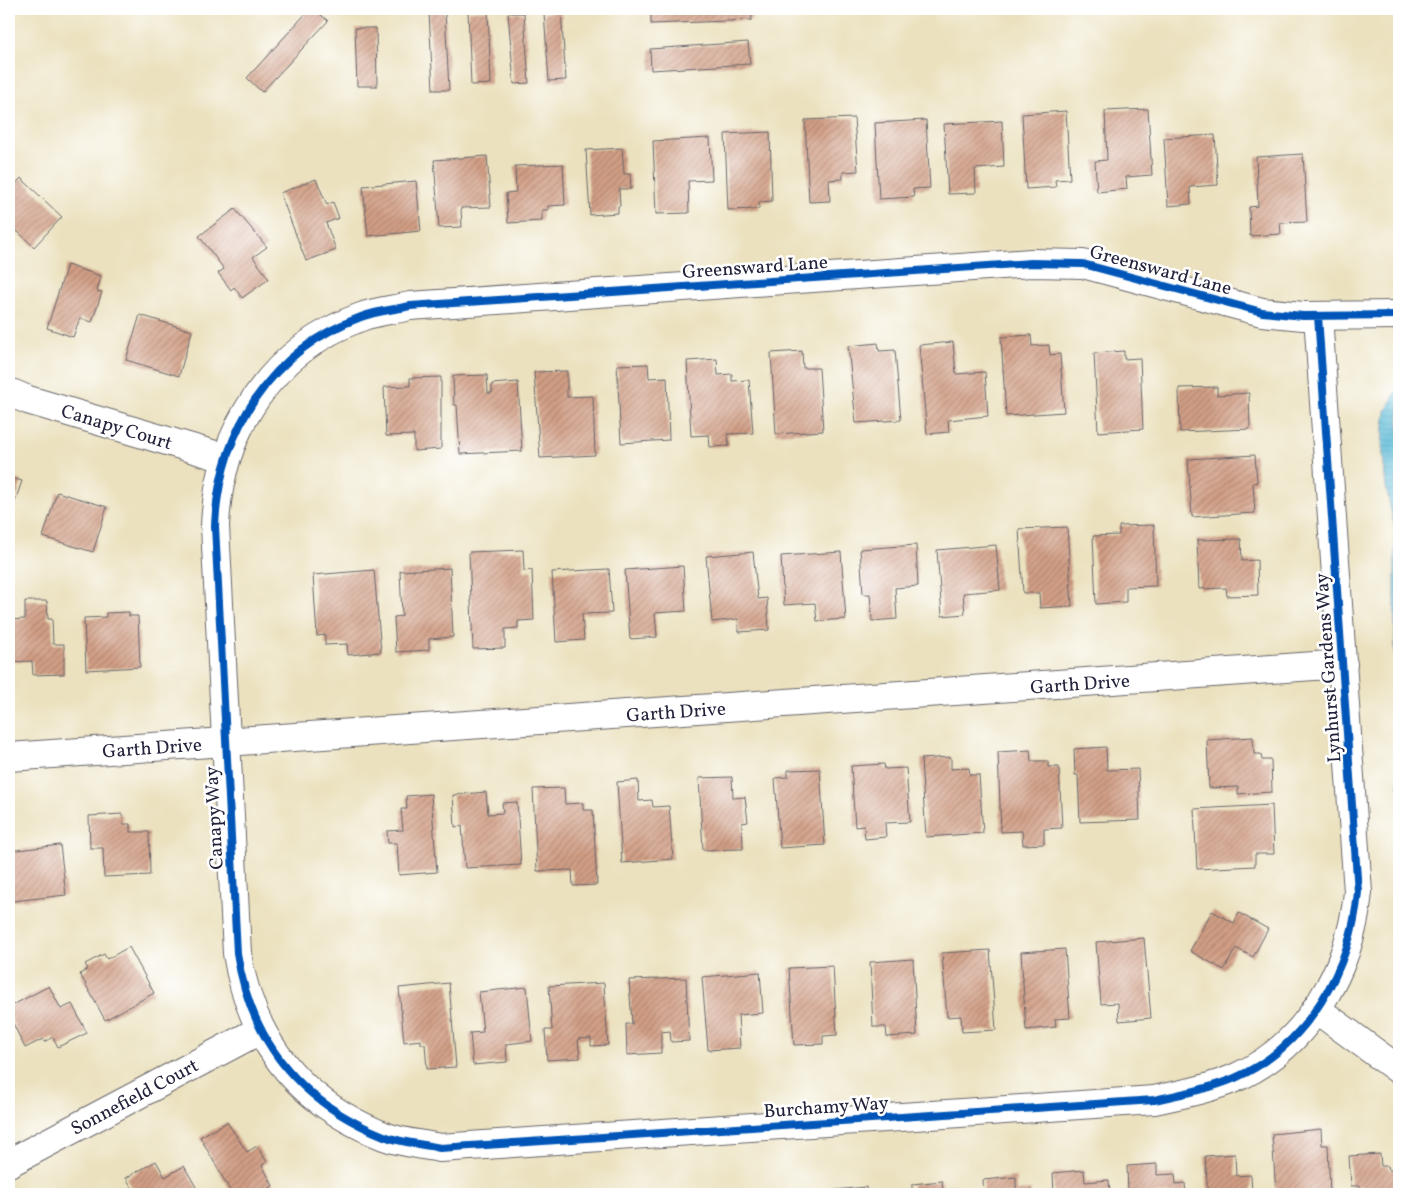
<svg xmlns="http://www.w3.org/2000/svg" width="1408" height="1203" font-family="Vollkorn,serif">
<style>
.water{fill:url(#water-rules);stroke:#3e6e89}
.building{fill:url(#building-hatch)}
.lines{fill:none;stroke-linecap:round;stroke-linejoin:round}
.minor-casing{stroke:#686569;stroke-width:30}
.minor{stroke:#fff;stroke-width:28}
.cycleway-casing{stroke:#fff;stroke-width:11}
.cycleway{stroke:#0057b8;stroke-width:8}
.labels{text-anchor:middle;stroke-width:5;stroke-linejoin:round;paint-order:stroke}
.street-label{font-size:19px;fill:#22223b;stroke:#fff}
</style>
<defs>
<pattern id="water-rules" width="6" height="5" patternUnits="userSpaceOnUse" patternTransform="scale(1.25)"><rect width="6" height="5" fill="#59bbd7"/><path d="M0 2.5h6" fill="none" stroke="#4da0b9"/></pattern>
<pattern id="building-hatch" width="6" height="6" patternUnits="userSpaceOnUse" patternTransform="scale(1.25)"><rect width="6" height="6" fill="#d29f85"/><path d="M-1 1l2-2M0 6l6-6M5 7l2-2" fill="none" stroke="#aa816e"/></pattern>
</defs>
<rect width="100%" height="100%" fill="#fff"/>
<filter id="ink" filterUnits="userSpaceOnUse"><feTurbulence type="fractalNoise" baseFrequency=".02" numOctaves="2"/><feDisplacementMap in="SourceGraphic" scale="10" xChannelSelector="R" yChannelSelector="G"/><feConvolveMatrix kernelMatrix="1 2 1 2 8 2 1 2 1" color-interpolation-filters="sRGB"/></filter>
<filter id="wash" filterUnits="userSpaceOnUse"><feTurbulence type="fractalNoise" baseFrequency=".0096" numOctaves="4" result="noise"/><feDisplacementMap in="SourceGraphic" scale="20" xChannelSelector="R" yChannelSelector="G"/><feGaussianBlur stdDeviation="1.12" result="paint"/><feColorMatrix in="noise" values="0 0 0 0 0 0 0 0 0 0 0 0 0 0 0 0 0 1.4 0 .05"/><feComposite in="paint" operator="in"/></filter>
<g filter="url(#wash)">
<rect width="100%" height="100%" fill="#ebe1be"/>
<!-- water -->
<polygon class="water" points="1399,386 1399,787 1395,680 1395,529 1386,487 1382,444 1386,411"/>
<g id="blocks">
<!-- building -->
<g class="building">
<polygon points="310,9 314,9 328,21 262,92 247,78"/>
<polygon points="651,9 751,9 752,20 651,24"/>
<polygon points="488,10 491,84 471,85 468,11"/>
<polygon points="445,11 449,90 433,90 429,12"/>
<polygon points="561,11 566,80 549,81 544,13"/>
<polygon points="508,13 524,13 529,83 514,84"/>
<polygon points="355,28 376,28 377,86 357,86"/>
<polygon points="748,42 750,64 651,70 650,49"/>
<polygon points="1148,109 1152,175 1126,177 1127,189 1097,192 1095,161 1107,160 1105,111"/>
<polygon points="1066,111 1070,179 1055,180 1056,187 1026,189 1022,114"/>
<polygon points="854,118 858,171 843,172 843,179 829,180 830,201 809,202 805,120"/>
<polygon points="926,120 930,188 913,189 914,197 879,199 875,123"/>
<polygon points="1002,121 1004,167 975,169 976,193 948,194 944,124"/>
<polygon points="770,132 772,201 759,202 759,209 728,210 725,134"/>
<polygon points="1215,135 1218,185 1190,187 1191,204 1168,206 1164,138"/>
<polygon points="710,138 712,180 688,181 689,213 656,214 653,141"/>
<polygon points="622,148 624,174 630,174 631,189 619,189 620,206 618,206 618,213 590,215 586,150"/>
<polygon points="1303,154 1307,222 1280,223 1281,234 1250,236 1249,207 1258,206 1256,157"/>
<polygon points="487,156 491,207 461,208 462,227 439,228 434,160"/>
<polygon points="563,164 565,205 548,206 548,210 542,210 542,221 508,223 506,193 516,192 515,166"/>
<polygon points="21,178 62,217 34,247 17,231 9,240 9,191"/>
<polygon points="316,179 327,205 333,202 339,218 326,223 336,250 306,261 280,193"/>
<polygon points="416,181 421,231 368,236 363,186"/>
<polygon points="235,209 267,247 253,257 269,279 242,298 234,287 231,290 218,273 224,269 199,236"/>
<polygon points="67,265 101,276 97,291 102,292 92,322 80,318 73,337 47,328"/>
<polygon points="140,315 192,331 179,376 126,360"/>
<polygon points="1031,335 1032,346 1049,345 1050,355 1060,354 1064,412 1006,416 1001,337"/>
<polygon points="953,342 956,374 985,372 988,416 948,420 949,432 927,434 919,345"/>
<polygon points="878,343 879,351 895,350 901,420 856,423 848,346"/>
<polygon points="802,351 803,368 819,368 823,431 776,434 771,353"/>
<polygon points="1124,351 1124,359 1140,358 1143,429 1098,432 1094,353"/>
<polygon points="717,359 718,375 732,374 732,381 749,380 753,433 728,434 729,446 710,447 709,435 691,436 687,361"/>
<polygon points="648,364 649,378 667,377 669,440 621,443 617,365"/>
<polygon points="567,371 567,397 593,396 595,455 540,458 534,372"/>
<polygon points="487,375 488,393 492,393 492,384 518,382 522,451 460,454 457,405 454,405 453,376"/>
<polygon points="441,377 441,449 414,451 414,435 386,436 384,387 410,386 410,378"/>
<polygon points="1217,387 1217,395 1249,393 1250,429 1180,432 1179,388"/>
<polygon points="1255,455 1257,482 1253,483 1255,513 1192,517 1188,459"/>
<polygon points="9,477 22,481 9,519"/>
<polygon points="57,492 107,507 93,552 43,537"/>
<polygon points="1154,525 1156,586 1126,587 1126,602 1096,604 1093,536 1119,535 1119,526"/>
<polygon points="1067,527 1072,606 1040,608 1039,593 1023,593 1019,529"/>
<polygon points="1241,539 1242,561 1257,560 1258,595 1227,596 1226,588 1199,589 1197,540"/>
<polygon points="916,545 918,586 895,588 897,619 872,621 870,594 863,594 860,549"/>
<polygon points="996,545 1000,590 963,593 965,614 942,616 937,550"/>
<polygon points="523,550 524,571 532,570 534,620 518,621 518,628 505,629 505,648 473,649 469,552"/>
<polygon points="753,552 758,599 767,598 769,630 739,632 738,619 712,622 706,556"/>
<polygon points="841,552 846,619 817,621 815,603 784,605 781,556"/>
<polygon points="683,566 686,611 655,613 657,637 630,639 625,570"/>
<polygon points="450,568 453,637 429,639 429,650 396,652 394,617 402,616 400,571"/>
<polygon points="609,569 612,613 582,614 584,640 556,642 552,572"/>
<polygon points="374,570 381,652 348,655 347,644 325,645 325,635 317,636 313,575"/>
<polygon points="25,601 47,601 48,619 52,619 53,644 64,644 64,674 33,675 32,661 9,662 9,620 25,619"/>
<polygon points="129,612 129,616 138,616 140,667 86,670 84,618 106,617 106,613"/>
<polygon points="1253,737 1254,754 1261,754 1262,760 1271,760 1272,792 1238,794 1238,787 1209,788 1207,740"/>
<polygon points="1106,747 1107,770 1138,769 1140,820 1080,822 1078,775 1075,775 1074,749"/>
<polygon points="1030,750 1031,761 1048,761 1048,767 1059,767 1062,828 1044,829 1044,844 1023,845 1022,831 1001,832 998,752"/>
<polygon points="951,757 951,769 969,768 970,775 979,775 983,833 926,837 921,759"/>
<polygon points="884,764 885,769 906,768 910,822 885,823 886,837 865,839 864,826 855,827 851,766"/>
<polygon points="820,769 825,845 780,848 775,778 788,777 788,770"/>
<polygon points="732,777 733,798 745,797 748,822 742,823 743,849 703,850 699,778"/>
<polygon points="638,780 639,801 652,800 653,807 669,806 673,859 622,863 617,782"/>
<polygon points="564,788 565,804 583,803 583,810 593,810 597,885 573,886 572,870 537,871 533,789"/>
<polygon points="486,792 488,814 503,813 502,803 517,802 521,865 465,868 462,826 455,827 453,795"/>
<polygon points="431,794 437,872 399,875 397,843 388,843 387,831 403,830 401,809 407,809 406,796"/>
<polygon points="1272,805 1274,854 1255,854 1255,866 1197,869 1194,809"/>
<polygon points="122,814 123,824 130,824 130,832 149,832 150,875 104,877 103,848 90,848 89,816"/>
<polygon points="60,845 66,895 13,901 9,851"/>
<polygon points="1212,911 1234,923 1239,913 1268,929 1253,957 1236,948 1224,970 1190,951"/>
<polygon points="1144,938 1151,1018 1119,1021 1118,1003 1101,1004 1096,942"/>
<polygon points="129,947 154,993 105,1020 80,974 88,969 85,964 104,954 107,959"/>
<polygon points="1065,949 1070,1018 1055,1019 1056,1027 1026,1030 1021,952"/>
<polygon points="990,950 996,1030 962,1032 961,1016 947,1017 942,953"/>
<polygon points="913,959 917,1035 887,1037 886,1027 873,1027 870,962"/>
<polygon points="833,966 837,1035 823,1036 823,1044 794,1045 789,968"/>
<polygon points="760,972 763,1013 738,1015 740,1048 708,1050 702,977"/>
<polygon points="686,978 689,1041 671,1042 670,1031 661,1032 661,1053 627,1055 626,1024 632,1024 629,980"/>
<polygon points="449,983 456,1067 427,1069 425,1044 421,1044 421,1040 404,1042 399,988"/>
<polygon points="604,983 608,1045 591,1046 591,1038 578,1039 580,1058 547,1060 545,1030 552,1030 549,986"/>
<polygon points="49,986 61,1009 72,1004 87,1033 58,1047 53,1037 44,1042 43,1039 25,1048 9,1015 9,1007"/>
<polygon points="527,987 532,1041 506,1044 507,1062 473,1065 470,1033 483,1032 479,992"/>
<polygon points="227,1122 247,1152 257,1146 267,1162 262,1165 273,1186 259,1194 232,1194 200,1137"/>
<polygon points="1321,1129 1322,1145 1328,1145 1330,1194 1276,1194 1272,1134"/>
<polygon points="1235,1154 1236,1176 1251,1175 1252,1194 1208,1194 1205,1156"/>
<polygon points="1380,1154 1381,1166 1388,1166 1389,1170 1399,1169 1399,1194 1361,1194 1360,1186 1351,1186 1349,1156"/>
<polygon points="156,1161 165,1177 184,1166 200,1194 136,1194 126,1178"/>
<polygon points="1157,1164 1157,1175 1175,1174 1176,1184 1185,1183 1186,1194 1128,1194 1127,1166"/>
<polygon points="1084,1170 1085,1182 1109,1180 1110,1194 1054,1194 1053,1173"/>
<polygon points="1016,1177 1016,1191 1031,1190 1031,1194 984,1194 983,1180"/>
<polygon points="942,1181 943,1190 956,1189 956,1194 912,1194 912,1184"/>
<polygon points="866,1187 867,1194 835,1194 835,1190"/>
<polygon points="324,1190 334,1194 322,1194"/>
<polygon points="788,1191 788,1194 768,1194 768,1193"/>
</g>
</g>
</g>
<g filter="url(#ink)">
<use href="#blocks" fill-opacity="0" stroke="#686569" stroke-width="1"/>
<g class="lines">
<!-- minor casing -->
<g class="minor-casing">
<g id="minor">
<path d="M1318,316L1358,892C1351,968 1308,1046 1235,1078C1209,1089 1182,1094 1154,1100L440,1148C422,1144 402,1143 384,1136C301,1103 251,1043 237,953L215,526C219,431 271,350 361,317C377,311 393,310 410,306L1031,263L1083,264L1262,312L1303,316L1399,315"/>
<polyline points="9,392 28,400 225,458"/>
<polyline points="9,757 1343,664"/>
<polyline points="1316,1009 1399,1070"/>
<polyline points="9,1163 260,1030"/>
</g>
</g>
<!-- minor -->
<use href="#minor" class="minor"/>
<!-- cycleway casing -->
<g class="cycleway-casing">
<path id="cycleway" d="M1318,316L1358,892C1351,968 1308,1046 1235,1078C1209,1089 1182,1094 1154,1100L440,1148C422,1144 402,1143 384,1136C301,1103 251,1043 237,953L215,526C219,431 271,350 361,317C377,311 393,310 410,306L1031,263L1083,264L1262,312L1303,316L1399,315"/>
</g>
<!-- cycleway -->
<use href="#cycleway" class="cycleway"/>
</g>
</g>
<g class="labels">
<!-- street labels -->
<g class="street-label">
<text transform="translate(755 266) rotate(-4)" y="7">Greensward Lane</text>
<text transform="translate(1161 269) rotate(15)" y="7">Greensward Lane</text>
<text transform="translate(117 426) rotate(17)" y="7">Canapy Court</text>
<text transform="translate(1327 668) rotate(-94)" y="7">Lynhurst Gardens Way</text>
<text transform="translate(1080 683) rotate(-4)" y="7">Garth Drive</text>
<text transform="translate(676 711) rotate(-4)" y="7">Garth Drive</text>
<text transform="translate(152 747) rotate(-4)" y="7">Garth Drive</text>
<text transform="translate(213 818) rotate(-93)" y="7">Canapy Way</text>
<text transform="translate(134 1096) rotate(-28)" y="7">Sonnefield Court</text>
<text transform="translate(826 1106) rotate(-4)" y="7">Burchamy Way</text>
</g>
</g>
<!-- margin -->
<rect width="1408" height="1203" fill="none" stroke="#fff" stroke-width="30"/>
</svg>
